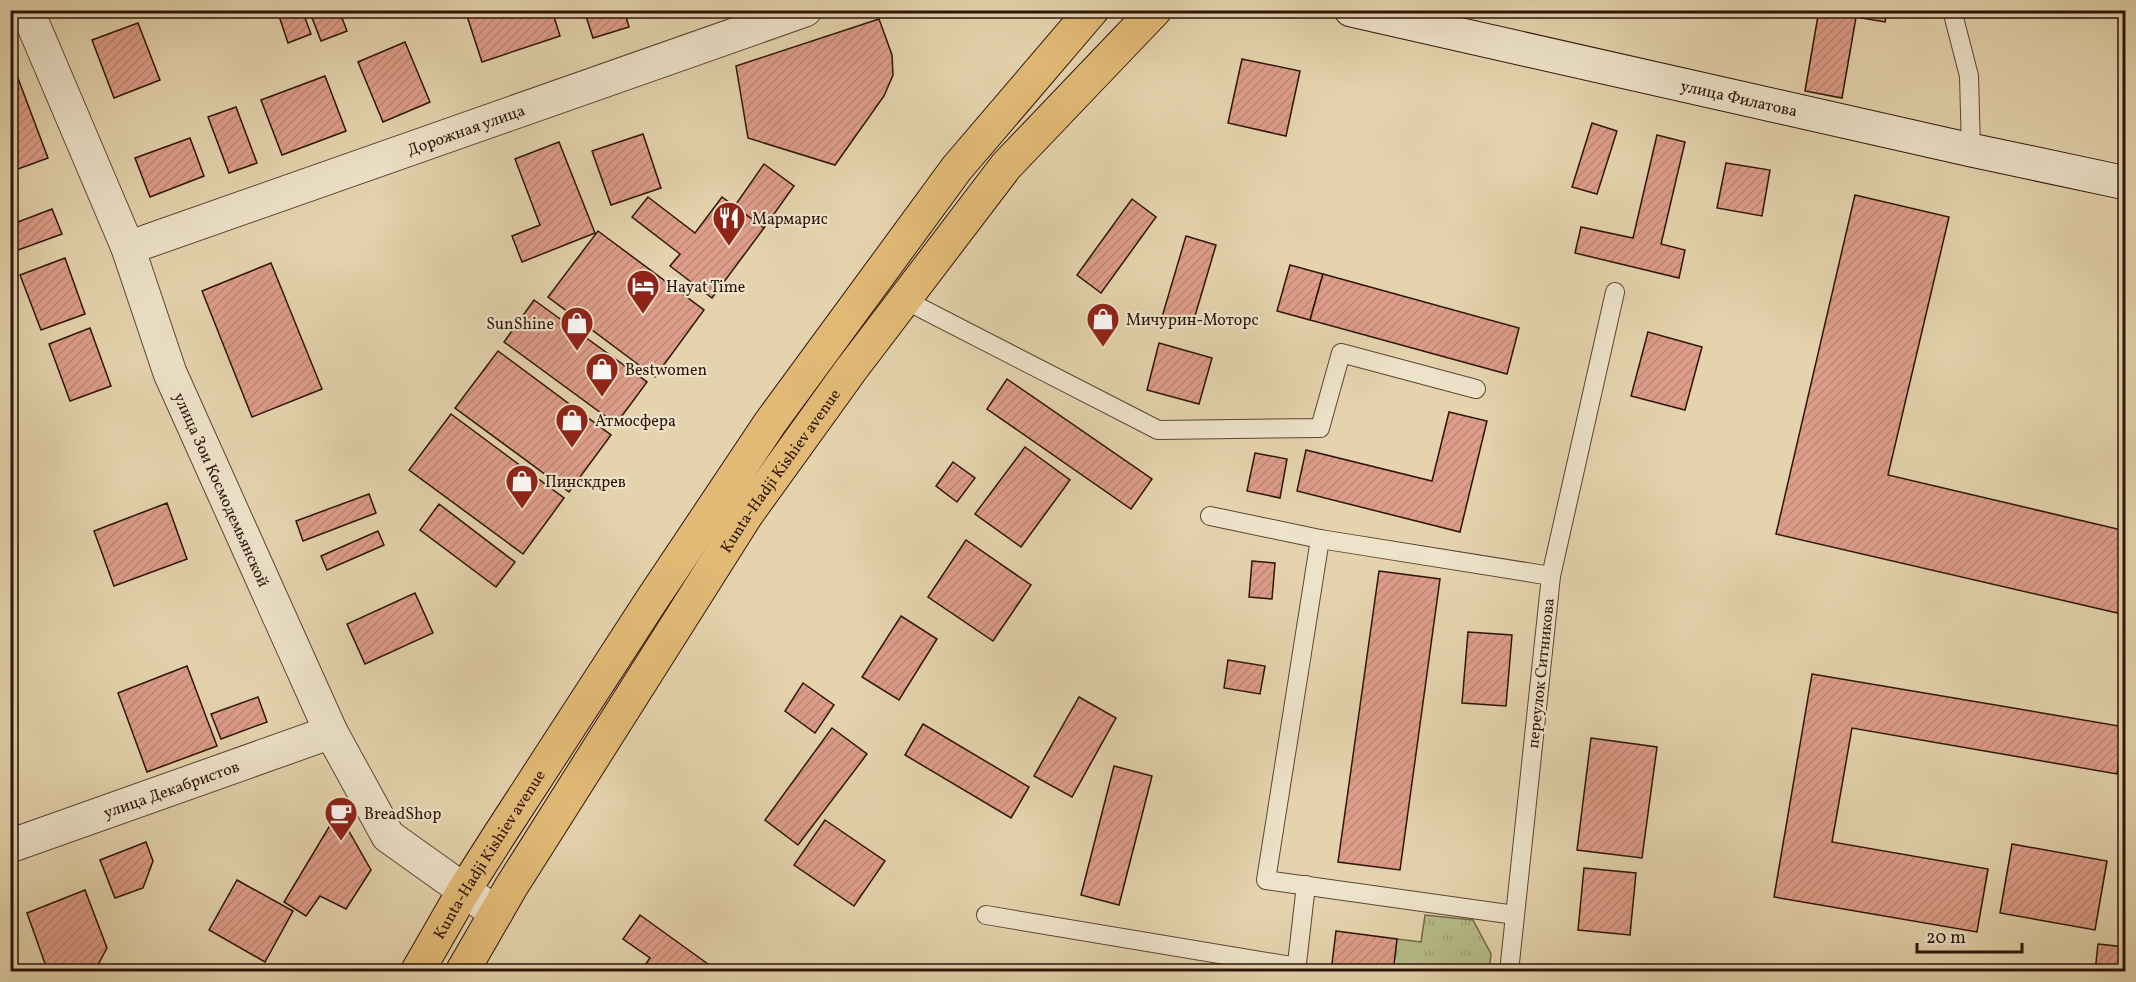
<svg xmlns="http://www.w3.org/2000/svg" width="2136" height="982" font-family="Vollkorn,serif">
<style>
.grass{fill:url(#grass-tufts);stroke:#726848;stroke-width:1.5}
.building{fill:url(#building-hatch);stroke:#2e1409;stroke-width:1.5}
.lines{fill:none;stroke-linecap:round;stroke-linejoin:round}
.lane-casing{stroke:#5c4432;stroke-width:20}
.street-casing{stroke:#5c4432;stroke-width:35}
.secondary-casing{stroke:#2e1409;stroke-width:35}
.primary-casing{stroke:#2e1409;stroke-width:35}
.lane{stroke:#ede2ca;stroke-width:18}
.street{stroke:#ede2ca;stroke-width:33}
.secondary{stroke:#ede2ca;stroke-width:33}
.primary{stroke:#e2ba76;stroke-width:33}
.labels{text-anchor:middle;stroke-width:4.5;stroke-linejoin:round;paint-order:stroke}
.street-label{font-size:16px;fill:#2e1409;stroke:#ede2ca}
.poi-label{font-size:16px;fill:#2e1409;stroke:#ede2ca;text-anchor:start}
</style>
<defs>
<pattern id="grass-tufts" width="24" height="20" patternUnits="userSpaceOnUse" patternTransform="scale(1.5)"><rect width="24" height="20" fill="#b6bc88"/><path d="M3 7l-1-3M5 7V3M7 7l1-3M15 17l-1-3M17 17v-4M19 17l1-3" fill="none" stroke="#9da174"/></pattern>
<pattern id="building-hatch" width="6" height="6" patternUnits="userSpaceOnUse" patternTransform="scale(1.5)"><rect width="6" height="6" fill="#dd9d89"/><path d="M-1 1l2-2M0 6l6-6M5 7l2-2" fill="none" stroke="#be8675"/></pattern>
</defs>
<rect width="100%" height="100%" fill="#e4d3ad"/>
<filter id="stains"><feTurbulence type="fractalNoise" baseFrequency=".00333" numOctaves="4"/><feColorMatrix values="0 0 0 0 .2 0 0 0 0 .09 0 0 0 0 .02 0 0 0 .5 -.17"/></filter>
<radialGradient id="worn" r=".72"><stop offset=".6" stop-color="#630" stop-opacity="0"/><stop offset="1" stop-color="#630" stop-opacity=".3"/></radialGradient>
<!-- grass -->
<polygon class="grass" points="1425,915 1473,920 1491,954 1489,971 1393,972 1397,939 1421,942"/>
<!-- building -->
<g class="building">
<polygon points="277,10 302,10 311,34 288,43"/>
<polygon points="309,10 339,10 347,31 321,41"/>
<polygon points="465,10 552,10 560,36 482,62"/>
<polygon points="584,10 624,10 629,27 593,38"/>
<polygon points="1819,10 1887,10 1885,22 1856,17 1842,98 1805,91"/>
<polygon points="879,19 892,55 893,75 884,96 835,165 748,138 736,66"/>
<polygon points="138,23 160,80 114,98 92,40"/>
<polygon points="405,42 430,102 383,122 358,62"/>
<polygon points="1242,59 1300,71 1286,136 1228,123"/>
<polygon points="16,73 48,158 10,172 10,76"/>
<polygon points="325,76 346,131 282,155 261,100"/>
<polygon points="236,107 257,163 229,173 208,117"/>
<polygon points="1592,123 1617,131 1597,194 1572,187"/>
<polygon points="643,134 661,188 611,205 592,151"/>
<polygon points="1657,135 1685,142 1661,244 1685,250 1679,278 1575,253 1581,227 1633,238"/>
<polygon points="190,138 204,176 150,197 135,158"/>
<polygon points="559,142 595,233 522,262 512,236 540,225 515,159"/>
<polygon points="1726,163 1770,170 1762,216 1717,208"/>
<polygon points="764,164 794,186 764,228 734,207"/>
<polygon points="1855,195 1949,217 1888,475 2126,531 2126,615 1776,534"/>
<polygon points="648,197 695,233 722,197 764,228 712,298 670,266 680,254 632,217"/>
<polygon points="1132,199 1156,217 1101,293 1077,275"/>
<polygon points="52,209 62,234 10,253 10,225"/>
<polygon points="598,231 704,310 655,377 548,297"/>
<polygon points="1186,236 1216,245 1192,326 1162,317"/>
<polygon points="65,258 85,314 41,330 20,275"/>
<polygon points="271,263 322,389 252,417 202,291"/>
<polygon points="1290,265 1323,274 1310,320 1277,311"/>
<polygon points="1323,274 1519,328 1507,374 1310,320"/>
<polygon points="534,300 647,382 616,424 504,342"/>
<polygon points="90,328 111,386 70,401 49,344"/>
<polygon points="1648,332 1702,347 1685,410 1631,396"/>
<polygon points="1159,343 1212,358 1199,404 1147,390"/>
<polygon points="498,351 611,435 569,492 455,408"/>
<polygon points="1007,379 1152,479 1131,509 987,409"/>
<polygon points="1449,412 1487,421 1460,532 1297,491 1306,450 1432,481"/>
<polygon points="451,414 564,498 523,554 409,470"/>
<polygon points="1025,447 1070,480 1021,547 975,514"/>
<polygon points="1255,453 1287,459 1280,498 1247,491"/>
<polygon points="953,462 975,478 957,502 936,486"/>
<polygon points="369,494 376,513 303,541 296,521"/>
<polygon points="167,503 187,559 114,586 94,531"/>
<polygon points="439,504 515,562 496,587 420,530"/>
<polygon points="378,531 384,545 327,570 321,556"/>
<polygon points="966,540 1031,585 993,641 928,597"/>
<polygon points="1252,561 1275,563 1272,599 1249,597"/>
<polygon points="1379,571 1440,579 1400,870 1338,862"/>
<polygon points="415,593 433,633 365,664 347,624"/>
<polygon points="901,616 937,639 899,700 862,677"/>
<polygon points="1468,632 1512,635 1506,706 1462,703"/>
<polygon points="1228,660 1265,666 1260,694 1224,688"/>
<polygon points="187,666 217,746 147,772 118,693"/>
<polygon points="1812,674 2125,727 2117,774 1852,728 1832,842 1988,869 1977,932 1774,897"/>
<polygon points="803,683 834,705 815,733 785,711"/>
<polygon points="258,697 267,722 221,739 211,714"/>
<polygon points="1079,697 1116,718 1072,797 1034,776"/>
<polygon points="923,724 1029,787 1011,818 905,755"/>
<polygon points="832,728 867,754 798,845 765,820"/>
<polygon points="1591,738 1657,747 1642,858 1577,850"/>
<polygon points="1114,766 1152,776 1119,905 1081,895"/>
<polygon points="338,812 371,870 346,909 320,896 306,916 284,902"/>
<polygon points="825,820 885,861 854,906 794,865"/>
<polygon points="146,842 153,861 143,888 115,898 100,860"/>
<polygon points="2012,844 2107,861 2095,930 2000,913"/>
<polygon points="1584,868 1636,873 1630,935 1578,930"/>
<polygon points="237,880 293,911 265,962 209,930"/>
<polygon points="85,890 107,948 94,972 48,972 27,913"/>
<polygon points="640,915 719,972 640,972 650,958 623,939"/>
<polygon points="1336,931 1397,939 1393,972 1331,972"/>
<polygon points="2098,944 2125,947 2123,972 2095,972"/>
</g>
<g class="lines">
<!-- lane casing -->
<g class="lane-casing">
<g id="lane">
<polyline points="1952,10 1969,76 1971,150"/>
<polyline points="905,300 1158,430 1320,428 1341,353 1476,389"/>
<polyline points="1210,516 1320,539 1551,576 1509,972"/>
<polyline points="1320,539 1266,880 1515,915"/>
<polyline points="1551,576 1615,292"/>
<polyline points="986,915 1297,967"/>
<polyline points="1296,972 1306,885"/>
</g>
</g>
<!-- street casing -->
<g class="street-casing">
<g id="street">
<path id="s1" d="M27,10L128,248L170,373L331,732L388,836L496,913"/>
<path id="s2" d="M128,248L805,10"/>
<path id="s3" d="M10,846L331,732"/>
</g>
</g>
<!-- secondary casing -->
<g class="secondary-casing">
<g id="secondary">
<path id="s4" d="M1351,10L1971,150L2126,183"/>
</g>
</g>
<!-- primary casing -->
<g class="primary-casing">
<g id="primary">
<path id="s5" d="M417,972L463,892L498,837L651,601L770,423L957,168L1092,10"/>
<path id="s6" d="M462,972L511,887L747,514L850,371L1006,166L1155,10"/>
</g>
</g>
<!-- lane -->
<use href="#lane" class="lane"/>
<!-- street -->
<use href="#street" class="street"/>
<!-- secondary -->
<use href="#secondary" class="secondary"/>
<!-- primary -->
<use href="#primary" class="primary"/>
</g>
<!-- icons -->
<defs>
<g id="restaurant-pin" transform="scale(1.725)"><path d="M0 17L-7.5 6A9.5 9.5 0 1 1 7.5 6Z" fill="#8f2418" stroke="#ede2ca"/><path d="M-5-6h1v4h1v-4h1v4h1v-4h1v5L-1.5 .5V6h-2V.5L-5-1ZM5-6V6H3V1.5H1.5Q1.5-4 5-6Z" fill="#fff"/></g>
<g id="hotel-pin" transform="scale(1.725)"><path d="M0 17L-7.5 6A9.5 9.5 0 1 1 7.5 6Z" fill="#8f2418" stroke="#ede2ca"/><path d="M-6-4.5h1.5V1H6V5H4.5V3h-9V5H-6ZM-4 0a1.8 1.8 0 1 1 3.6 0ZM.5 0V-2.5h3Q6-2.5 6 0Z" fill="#fff"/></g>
<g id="shop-pin" transform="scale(1.725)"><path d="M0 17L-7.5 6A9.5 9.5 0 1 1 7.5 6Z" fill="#8f2418" stroke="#ede2ca"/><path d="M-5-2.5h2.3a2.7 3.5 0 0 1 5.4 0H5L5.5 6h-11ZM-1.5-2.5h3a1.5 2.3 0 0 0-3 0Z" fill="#fff"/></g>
<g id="cafe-pin" transform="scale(1.725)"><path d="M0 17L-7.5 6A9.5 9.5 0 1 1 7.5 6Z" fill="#8f2418" stroke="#ede2ca"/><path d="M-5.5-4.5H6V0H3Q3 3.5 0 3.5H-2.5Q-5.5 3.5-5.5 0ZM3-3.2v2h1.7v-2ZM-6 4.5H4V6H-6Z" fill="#fff"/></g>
</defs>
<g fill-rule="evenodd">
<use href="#restaurant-pin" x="729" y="218"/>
<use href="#hotel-pin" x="643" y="286"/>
<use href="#shop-pin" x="1103" y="319"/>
<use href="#shop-pin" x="577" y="323"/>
<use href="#shop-pin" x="602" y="369"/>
<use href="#shop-pin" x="572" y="420"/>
<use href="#shop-pin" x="522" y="481"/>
<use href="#cafe-pin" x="341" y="813"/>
</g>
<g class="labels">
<!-- street labels -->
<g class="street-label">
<text dy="6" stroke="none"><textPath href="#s4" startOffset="398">улица Филатова</textPath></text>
<text dy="6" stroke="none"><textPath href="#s2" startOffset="358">Дорожная улица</textPath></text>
<text dy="6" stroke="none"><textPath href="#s6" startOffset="594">Kunta-Hadji Kishiev avenue</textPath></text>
<text dy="6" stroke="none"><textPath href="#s1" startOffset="518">улица Зои Космодемьянской</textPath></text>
<text transform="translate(1540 673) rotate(-84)" y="6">переулок Ситникова</text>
<text dy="6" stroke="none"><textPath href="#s3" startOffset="171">улица Декабристов</textPath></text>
<text dy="6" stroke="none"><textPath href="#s5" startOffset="138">Kunta-Hadji Kishiev avenue</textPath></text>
</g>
<!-- poi labels -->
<g class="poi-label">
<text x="752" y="224">Мармарис</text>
<text x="666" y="292">Hayat Time</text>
<text x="1126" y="325">Мичурин-Моторс</text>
<text x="554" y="329" text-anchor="end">SunShine</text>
<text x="625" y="375">Bestwomen</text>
<text x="595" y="426">Атмосфера</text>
<text x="545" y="487">Пинскдрев</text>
<text x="364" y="819">BreadShop</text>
</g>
</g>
<!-- margin -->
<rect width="2136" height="982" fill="none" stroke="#e4d3ad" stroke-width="36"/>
<rect x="12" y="12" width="2112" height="958" fill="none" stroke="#2e1409" stroke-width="3"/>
<rect x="18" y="18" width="2100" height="946" fill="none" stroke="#2e1409" stroke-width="1.5"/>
<!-- scale -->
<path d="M1917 943v9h105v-9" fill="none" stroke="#2e1409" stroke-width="3"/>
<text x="1926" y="943" font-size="18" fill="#2e1409" stroke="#ede2ca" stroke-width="4.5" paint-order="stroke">20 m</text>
<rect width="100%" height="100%" filter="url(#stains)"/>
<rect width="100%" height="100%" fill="url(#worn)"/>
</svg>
